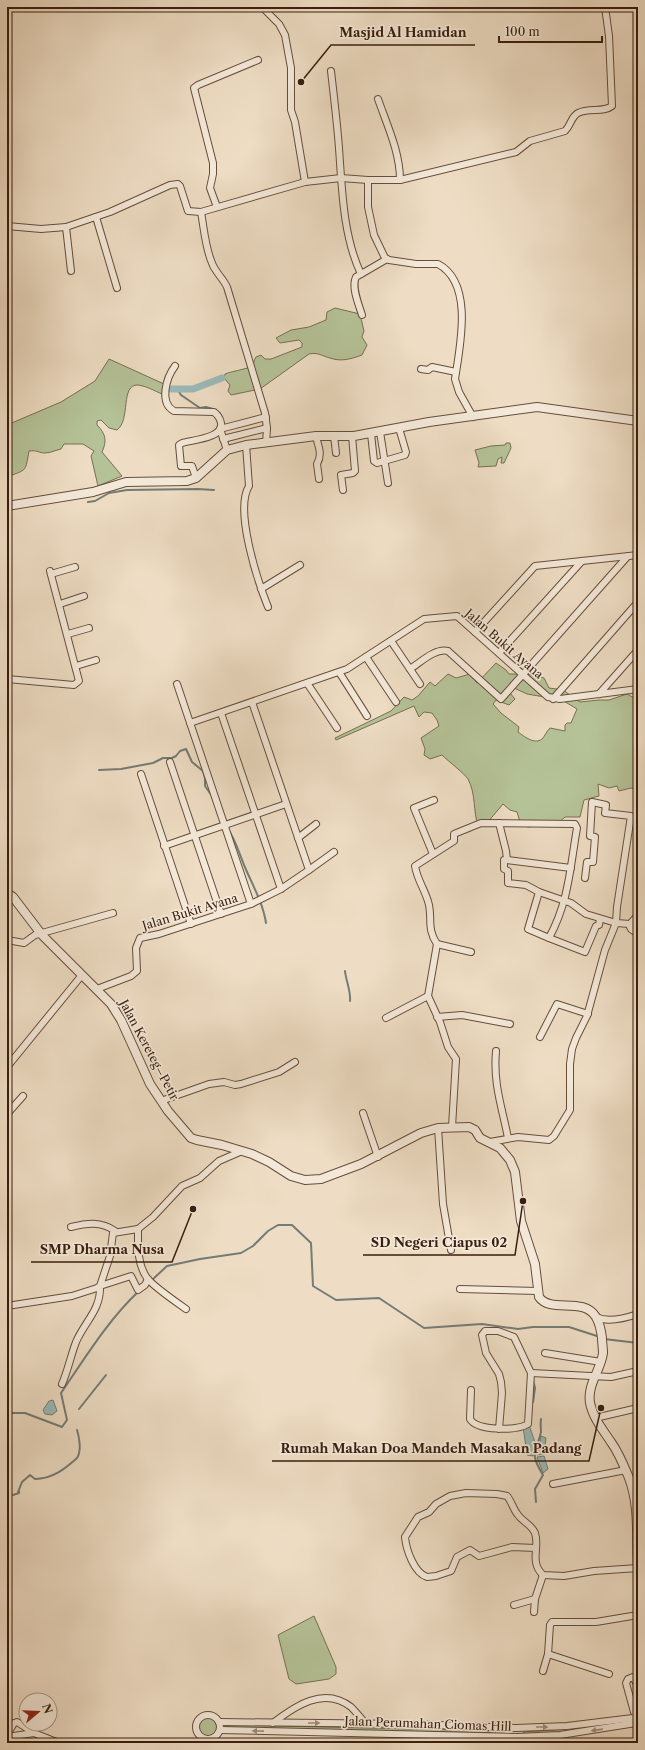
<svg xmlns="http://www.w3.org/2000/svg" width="645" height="1750" font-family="'Libre Caslon Text',serif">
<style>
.green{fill:#b5c297;stroke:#767053;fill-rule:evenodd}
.water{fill:#9bbaba;stroke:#737c76}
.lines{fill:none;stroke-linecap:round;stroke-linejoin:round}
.stream{stroke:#737c76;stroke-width:2}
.canal{stroke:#9bbaba;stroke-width:7}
.minor-casing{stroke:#664e3c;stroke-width:8}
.tertiary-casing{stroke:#664e3c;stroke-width:10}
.minor{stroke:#f4e9d9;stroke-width:6}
.tertiary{stroke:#f4e9d9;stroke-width:8}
.oneway{fill:#9f8e7e}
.labels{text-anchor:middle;stroke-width:3.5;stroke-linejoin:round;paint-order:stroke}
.street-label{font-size:12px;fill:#381e0f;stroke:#f4e9d9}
.leader{fill:none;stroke:#381e0f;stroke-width:1.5}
.callout-dot{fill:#381e0f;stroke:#f4e9d9;stroke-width:1.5}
.callout-label{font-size:13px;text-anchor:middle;font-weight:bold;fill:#381e0f;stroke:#f4e9d9;stroke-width:3.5;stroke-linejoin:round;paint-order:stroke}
</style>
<rect width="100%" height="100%" fill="#eeddc4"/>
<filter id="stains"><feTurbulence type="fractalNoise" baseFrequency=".005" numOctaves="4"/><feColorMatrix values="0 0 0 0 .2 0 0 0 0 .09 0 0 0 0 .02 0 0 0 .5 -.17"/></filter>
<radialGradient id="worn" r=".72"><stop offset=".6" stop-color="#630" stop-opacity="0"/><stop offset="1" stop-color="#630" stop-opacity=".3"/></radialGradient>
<!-- green -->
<g class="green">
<path d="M335,308L360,314L364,331L362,337L367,345L362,355C351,359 341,362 330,358C322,356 318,352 309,354L260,389L231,395L228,391L230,385L224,378L225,374C229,372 251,368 252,366C254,363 254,360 256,357L261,355L265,359H271L302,347V343L299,340L280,343L276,338L291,330L309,327L326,320L327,312Z"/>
<path d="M109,359L164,384L162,394C155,391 146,386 138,385C120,384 131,420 117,430L109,428L101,420L97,421V425C106,434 107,441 102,452L122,476L98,486L91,456L94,451L83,444H64L61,449C56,450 50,453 45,453C39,453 38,450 29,451C25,472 28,469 7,477V425L61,402L95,381Z"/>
<polygon points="506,443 510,443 511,448 504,463 501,463 502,457 498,459 496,466 478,467 479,463 475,450 491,446 505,445"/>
<path d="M496,663L506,670L509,674H527L544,678L549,688L563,690L580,702L599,700H609L627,694L638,700V790L631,788L619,791L617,786L609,788L598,784L599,796L584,800L580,817H565L557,824L528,827L521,825L517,812L510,810L503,804L487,823L478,826C473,811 476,794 468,779C465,774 448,761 442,755L430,759L424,755L425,749L421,738L439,726L437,720L432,713L424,712L419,717L414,706L336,740L335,738L391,711L404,697L412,700L418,696L430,682L435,686L448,674L456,678L470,674L477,683ZM512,687L527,694L562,700L577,709L571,723H567L565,725V731L550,728C546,732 545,736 542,739C534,745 524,736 518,732L519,727L501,713L493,704L496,700L509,705L515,699L510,693Z"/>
<polygon points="314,1616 336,1667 336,1674 329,1679 296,1684 289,1679 278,1635"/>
<circle cx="208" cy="1727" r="9"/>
<polygon points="627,1720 629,1722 547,1734 524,1734 523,1732 553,1730"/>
<polygon points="229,1725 503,1731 505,1733 226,1728"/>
</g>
<!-- water -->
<g class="water">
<polygon points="53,1400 57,1411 52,1415 45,1414 43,1410 49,1401"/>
<polygon points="529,1425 536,1445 533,1456 527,1455 523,1426"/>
<polygon points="541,1436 546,1438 544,1454 537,1455"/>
<polygon points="544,1456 548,1469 543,1473 537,1457"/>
</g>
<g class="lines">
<!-- stream -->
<g class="stream">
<polyline points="178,390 181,395 200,408 206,407 213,409"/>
<polyline points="88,502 95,501 109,493 127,490 198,489 214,490"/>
<polyline points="99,770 121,769 153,763 163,758 172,758 176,756 180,751 186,749 192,762 203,771 205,778 205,786 212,796"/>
<path d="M228,829C236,841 239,853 244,865C252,884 263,903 266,923"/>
<path d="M345,971C346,981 351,991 350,1001"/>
<polyline points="152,1280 167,1266 200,1259 241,1253 253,1246 268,1231 278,1225 292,1225 311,1243 313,1286 336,1300 379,1298 424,1328 482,1324 518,1329 533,1327 569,1327 600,1337"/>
<polyline points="604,1339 638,1343"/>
<polyline points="533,1402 535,1388 533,1380"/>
<polyline points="79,1409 106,1375"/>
<path d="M7,1413H25L62,1427L67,1420L61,1393C85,1358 108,1320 139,1291"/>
<path d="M13,1495L19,1493V1491L18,1492L22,1482L30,1475L35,1479C52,1479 65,1469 77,1458C82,1451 79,1436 77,1430"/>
<path d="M536,1502L535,1489L543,1475C529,1452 536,1454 541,1432C541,1428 540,1424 541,1419"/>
</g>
<!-- canal -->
<polyline class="canal" points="170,389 193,389 222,378"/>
<!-- minor casing -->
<g class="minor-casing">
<g id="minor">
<polyline points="262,7 279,24 285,35 291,68 291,110 295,122 305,182"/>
<path d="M331,71C334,97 337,122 339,148C342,189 343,236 361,274"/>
<path d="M378,99C387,125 400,152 400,180"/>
<path d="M368,180V207L374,235L385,258L389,260L416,264H438C474,283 460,346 455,379L459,392L473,417"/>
<polyline points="217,207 210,188 213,174 213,163 194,88 198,85 258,60"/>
<path d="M201,212C204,228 205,247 212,263C215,272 223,278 227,287L265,413L267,428L266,443"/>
<polyline points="96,217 117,288"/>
<path d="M7,226L41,229L66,227L110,212L170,185L178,184L180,186L188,211L201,212L305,182L341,178L368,180H400L516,152L530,141L565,131C571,125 571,117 578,113C589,107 603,113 612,106L609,36L605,7"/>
<polyline points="66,227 71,271"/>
<path d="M362,315C359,305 351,287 356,277L387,259"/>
<path d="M175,366C166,378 159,403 174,411L214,412C218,415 220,418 221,423C224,438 192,440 182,443L179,445L181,466H192L196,478"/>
<polyline points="421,369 428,370 432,367 456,372"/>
<polyline points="380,432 388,483"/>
<polyline points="371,434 374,461 377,463 405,455 406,452 399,428"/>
<path d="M316,436C318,447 323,453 317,464L319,479"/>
<polyline points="334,436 336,453"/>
<polyline points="223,439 267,428"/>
<path d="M246,445L249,486C234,510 258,582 268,607"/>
<polyline points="227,450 220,429 266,417"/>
<polyline points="343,490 341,475 353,473 355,471 352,436"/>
<polyline points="51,574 75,567"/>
<polyline points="261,589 300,565"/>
<polyline points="60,604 84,596"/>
<polyline points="475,632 535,566 638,555"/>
<polyline points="68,634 89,628"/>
<polyline points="391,641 420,684"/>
<polyline points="499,653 582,561"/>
<polyline points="366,657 396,702"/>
<polyline points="76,666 96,660"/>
<path d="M410,669C421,662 435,648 448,651L501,699L627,557"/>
<polyline points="339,672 367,716"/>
<polyline points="7,679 74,685 79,681 50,571"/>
<polyline points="307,683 337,728"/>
<polyline points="177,684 251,904"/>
<polyline points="599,694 638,650"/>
<polyline points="553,699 638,602"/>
<polyline points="221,713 281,889"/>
<polyline points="190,723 347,669 424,619 457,616 548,697 560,699 638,689"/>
<polyline points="170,762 221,914"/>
<polyline points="141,774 191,924"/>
<polyline points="499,823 506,851 507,860 504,860 504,869 508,871 508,883 526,885 539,892 571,903 586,914 616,923 617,907 631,816 605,813 606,805 592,802 590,836 595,837 593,862 587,862 585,878"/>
<polyline points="298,838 316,824"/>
<polyline points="164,846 286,804"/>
<polyline points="433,854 414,808 434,800"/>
<polyline points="507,860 571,868"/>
<polyline points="309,870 334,852"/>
<polyline points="629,925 631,929 638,934"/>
<polyline points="549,938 585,952 596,926 599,925 600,919"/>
<polyline points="7,940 24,943 35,935 113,913"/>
<path d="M437,944C427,929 432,920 429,905C426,891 417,880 415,866L454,841V834L481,823L575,824L577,828C570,868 569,901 549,938L528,929L539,892"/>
<polyline points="97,989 131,976 137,971 136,948 140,938 159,934 251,904 281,889 309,870 252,702"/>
<polyline points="428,996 440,1022 448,1047 456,1059 452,1127"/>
<polyline points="437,1017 462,1015 510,1024"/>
<polyline points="386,1018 428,996 437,944 471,952"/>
<polyline points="540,1037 557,1004 588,1014"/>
<path d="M496,1051C493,1084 502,1107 508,1138"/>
<polyline points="7,1067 82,975"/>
<polyline points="161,1101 209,1084 224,1082 235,1085 241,1084 279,1072 295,1062"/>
<polyline points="363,1113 378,1157"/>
<polyline points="7,1114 23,1096"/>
<polyline points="438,1128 443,1204 451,1250"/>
<polyline points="490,1142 518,1137 549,1140 554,1136 570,1110 570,1064 572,1049 576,1038 587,1016 605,950 616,923 630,924 638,915"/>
<path d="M71,1227C87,1223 101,1221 115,1231"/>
<path d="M138,1229C138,1245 137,1264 147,1278C153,1286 176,1302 186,1309"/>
<polyline points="460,1289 537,1291"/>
<polyline points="7,1306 72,1296 97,1288 100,1286 110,1256 113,1233 138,1229 153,1217 182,1186 200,1178 219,1161 242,1151"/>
<path d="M596,1317C608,1323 626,1318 638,1314"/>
<polyline points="545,1353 601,1362"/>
<polyline points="531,1373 611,1377 638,1371"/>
<path d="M62,1384C68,1370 71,1355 76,1342C85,1321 101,1310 100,1286L131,1276L138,1290L145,1285L148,1279"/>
<path d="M471,1390L470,1419C477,1431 517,1431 528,1424L531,1373L514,1337L498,1331H485L482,1335L486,1353L499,1374L501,1382L502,1393L499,1429"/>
<polyline points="595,1418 638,1408"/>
<polyline points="553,1484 626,1470"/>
<path d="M535,1548L512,1547L479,1556L470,1550L457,1557L451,1571L436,1576L427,1577C414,1573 406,1549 405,1537L418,1517L429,1512L436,1504L450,1496L466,1493L497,1494L507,1496C512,1502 513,1509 518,1515C523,1522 531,1524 535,1533C540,1547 529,1562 543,1575L564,1576L594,1571L638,1568"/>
<polyline points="514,1605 535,1599"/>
<polyline points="534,1612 535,1599 543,1575"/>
<polyline points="548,1654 609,1674"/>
<polyline points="543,1671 548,1654 550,1625 552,1622 596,1622 638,1615"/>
<polyline points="634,1712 626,1683 628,1679 633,1677 638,1686"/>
<circle cx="208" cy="1727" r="12"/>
<polyline points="219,1722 412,1724 516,1728 567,1726 633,1718"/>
<path d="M273,1723C295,1706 324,1686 351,1707C356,1712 361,1718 365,1723"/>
<polyline points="220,1730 517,1737 560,1735 636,1723"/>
<polyline points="7,1735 14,1723 17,1722 34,1733 59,1743"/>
<polyline points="7,1737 34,1733"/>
</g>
</g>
<!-- tertiary casing -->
<g class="tertiary-casing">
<g id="tertiary">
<polyline points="7,506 93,492 126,482 187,481 196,478 227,450 246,445 316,436 354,436 429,422 537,407 638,421"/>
<path d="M7,893L13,897L42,935L111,1004L121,1020L150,1084L168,1111L191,1138L197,1140L222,1145L252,1154L269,1162L291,1176L305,1180L321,1179L361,1164L421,1133L438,1128L469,1127L475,1130L480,1138L500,1148L510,1160L515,1172L521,1221L535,1264L539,1297C551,1314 583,1296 596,1317C600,1324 601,1330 602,1338C602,1343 603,1348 603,1353C601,1370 587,1384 590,1403C593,1418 603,1430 611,1442C619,1453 624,1466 629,1478C640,1507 636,1538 638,1569"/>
</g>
</g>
<!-- minor -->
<use href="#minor" class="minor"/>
<!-- tertiary -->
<use href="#tertiary" class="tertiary"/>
</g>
<!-- one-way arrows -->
<defs><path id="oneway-solid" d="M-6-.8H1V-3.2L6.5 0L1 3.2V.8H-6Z"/></defs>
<g class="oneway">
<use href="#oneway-solid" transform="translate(314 1723)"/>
<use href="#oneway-solid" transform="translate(542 1727)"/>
<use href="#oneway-solid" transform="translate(597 1730) rotate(172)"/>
<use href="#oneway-solid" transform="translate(258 1731) rotate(-179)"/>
</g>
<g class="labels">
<!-- street labels -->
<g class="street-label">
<text transform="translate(504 644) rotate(41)" y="4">Jalan Bukit Ayana</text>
<text transform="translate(190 912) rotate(-17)" y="4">Jalan Bukit Ayana</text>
<text transform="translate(149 1050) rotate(62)" y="4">Jalan Kereteg–Petir</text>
<text transform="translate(428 1724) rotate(2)" y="4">Jalan Perumahan Ciomas Hill</text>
</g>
</g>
<!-- callouts -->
<path class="leader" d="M301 82L331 45H475M523 1201L515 1255H363M193 1209L172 1262H31M601 1408L589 1461H272"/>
<g class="callout-dot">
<circle cx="301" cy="82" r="4"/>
<circle cx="523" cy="1201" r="4"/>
<circle cx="193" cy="1209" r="4"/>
<circle cx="601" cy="1408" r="4"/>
</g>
<g class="callout-label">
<text x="403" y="37">Masjid Al Hamidan</text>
<text x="439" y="1247">SD Negeri Ciapus 02</text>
<text x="102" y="1254">SMP Dharma Nusa</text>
<text x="431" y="1453">Rumah Makan Doa Mandeh Masakan Padang</text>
</g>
<!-- margin -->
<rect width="645" height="1750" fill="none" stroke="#eeddc4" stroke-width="24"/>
<rect x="8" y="8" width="629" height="1734" fill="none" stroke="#381e0f" stroke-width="2"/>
<rect x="12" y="12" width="621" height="1726" fill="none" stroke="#381e0f"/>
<!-- north arrow -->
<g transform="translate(38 1712) rotate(71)"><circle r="19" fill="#f4e9d9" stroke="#a99888"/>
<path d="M0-3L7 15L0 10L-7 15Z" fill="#8f2418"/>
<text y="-6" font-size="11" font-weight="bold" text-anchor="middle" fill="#381e0f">N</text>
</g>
<!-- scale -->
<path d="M499 36v6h103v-6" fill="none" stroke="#381e0f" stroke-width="2"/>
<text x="505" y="36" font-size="12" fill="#381e0f" stroke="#f4e9d9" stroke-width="3" paint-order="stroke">100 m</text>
<rect width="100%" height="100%" filter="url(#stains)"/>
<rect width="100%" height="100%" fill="url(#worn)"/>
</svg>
